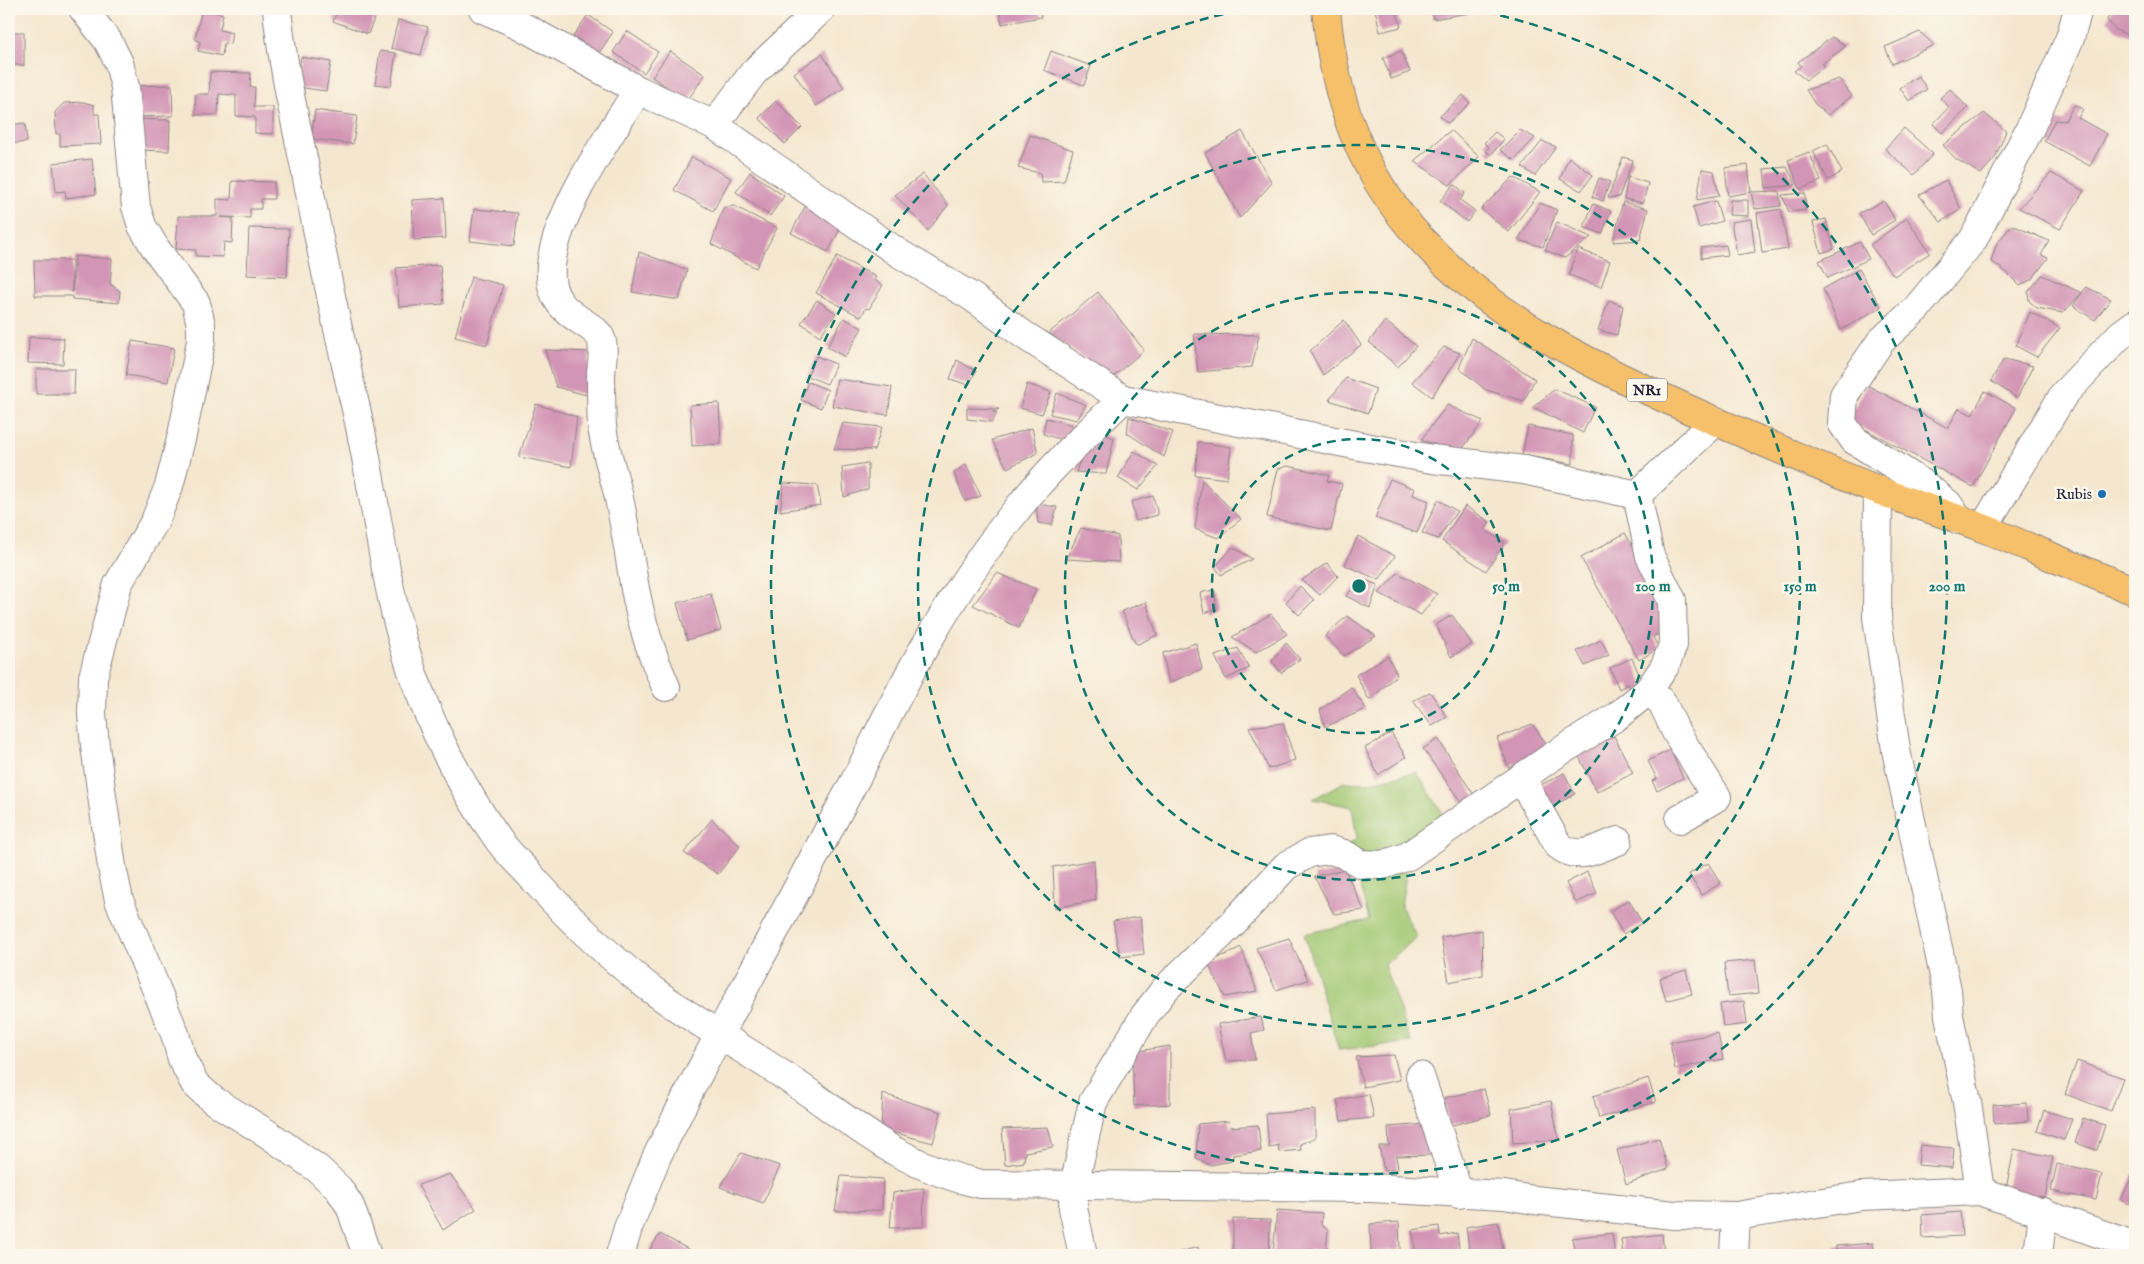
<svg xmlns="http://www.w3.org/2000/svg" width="2144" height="1264" font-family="'IM FELL English',serif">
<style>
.green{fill:#a2c872;stroke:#627556}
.building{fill:#d395b5}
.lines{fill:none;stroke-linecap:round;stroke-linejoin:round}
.minor-casing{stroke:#8c8485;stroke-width:30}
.highway-casing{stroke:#8c8485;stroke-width:30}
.minor{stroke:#fff;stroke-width:28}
.highway{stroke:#f6c06b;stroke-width:28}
.ring{fill:none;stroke:#0f766e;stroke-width:2.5;stroke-dasharray:9 6}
.poi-dot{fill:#1f6fb2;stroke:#fbf7ec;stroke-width:2}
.labels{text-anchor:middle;stroke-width:5;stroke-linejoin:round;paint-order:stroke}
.shield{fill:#fbf7ec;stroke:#636270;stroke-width:1}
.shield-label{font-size:14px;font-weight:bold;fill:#22223b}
.poi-label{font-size:15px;fill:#22223b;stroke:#fbf7ec;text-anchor:end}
.centre{fill:#0f766e;stroke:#fbf7ec;stroke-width:2.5}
.ring-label{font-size:15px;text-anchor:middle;font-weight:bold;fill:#0f766e;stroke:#fbf7ec;stroke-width:5;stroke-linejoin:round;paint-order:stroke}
</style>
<rect width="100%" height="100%" fill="#fbf7ec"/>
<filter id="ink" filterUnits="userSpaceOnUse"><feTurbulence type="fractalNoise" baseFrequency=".02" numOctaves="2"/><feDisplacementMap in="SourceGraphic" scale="10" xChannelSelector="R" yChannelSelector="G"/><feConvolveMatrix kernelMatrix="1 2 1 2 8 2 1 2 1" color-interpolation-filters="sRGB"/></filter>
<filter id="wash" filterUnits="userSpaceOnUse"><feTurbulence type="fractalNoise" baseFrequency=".0096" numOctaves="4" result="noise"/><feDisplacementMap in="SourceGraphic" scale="20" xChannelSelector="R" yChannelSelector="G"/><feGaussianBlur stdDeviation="1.12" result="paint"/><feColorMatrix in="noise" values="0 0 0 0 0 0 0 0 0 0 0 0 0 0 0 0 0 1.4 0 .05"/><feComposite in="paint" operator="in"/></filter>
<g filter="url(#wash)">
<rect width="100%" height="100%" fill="#f5e7cf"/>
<!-- green -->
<g class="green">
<polygon points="1417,772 1446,819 1377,859 1344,848 1357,838 1352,807 1313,799 1344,782 1366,783"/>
<polygon points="1407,867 1401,906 1417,937 1384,965 1411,1042 1339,1050 1304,934 1369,920 1357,874"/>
</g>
<g id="blocks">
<!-- building -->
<g class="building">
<polygon points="202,9 223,14 220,30 232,33 230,44 224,43 222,56 198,51 200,42 195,39"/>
<polygon points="338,9 378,9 368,34 333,21"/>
<polygon points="999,9 1039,9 1041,17 1002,24"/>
<polygon points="1375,9 1396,9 1401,27 1380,32"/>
<polygon points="1431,9 1468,9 1469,13 1433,19"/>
<polygon points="2113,9 2135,9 2135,38 2116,30 2107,20"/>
<polygon points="588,15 613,32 599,53 573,36"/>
<polygon points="398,20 428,27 421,55 391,48"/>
<polygon points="627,31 658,52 644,73 613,52"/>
<rect x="9" y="32" width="15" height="33"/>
<polygon points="1920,32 1934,45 1892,64 1885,47"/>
<polygon points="1832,37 1846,46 1822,64 1824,67 1806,80 1794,71 1801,66 1798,62"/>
<polygon points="380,51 396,53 391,86 375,84"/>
<polygon points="670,51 705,75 687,101 652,77"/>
<polygon points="1051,51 1091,66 1084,85 1044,70"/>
<polygon points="1401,51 1410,72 1391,79 1383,58"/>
<polygon points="822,54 844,88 816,106 794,73"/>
<polygon points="301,57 331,62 326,91 296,87"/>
<polygon points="210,72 251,73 250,87 255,87 254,107 273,107 273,134 255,133 255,117 236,116 236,95 219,94 218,115 195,115 196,94 209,94"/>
<polygon points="1918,76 1927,89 1909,101 1900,88"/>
<polygon points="1839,79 1852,96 1828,115 1815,104 1806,90"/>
<polygon points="172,85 173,116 136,117 130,86"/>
<polygon points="1950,89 1968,108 1942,133 1933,124 1949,107 1940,98"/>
<polygon points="1463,95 1470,103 1448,123 1440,116"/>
<polygon points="776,101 802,127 785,144 759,118"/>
<polygon points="83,102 94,105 94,114 99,114 101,144 60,146 60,134 56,134 55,112 64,103"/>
<polygon points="2074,105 2083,109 2078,118 2107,134 2090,166 2044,141 2055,120 2065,121"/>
<polygon points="315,110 357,116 353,144 311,139"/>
<polygon points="1984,113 2006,131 1995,158 1981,174 1956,159 1943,145"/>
<polygon points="134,119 170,120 169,151 133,150"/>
<polygon points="25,123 27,142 9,144 9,125"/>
<polygon points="1904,128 1933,154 1914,175 1885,149"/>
<polygon points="1451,130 1479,157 1450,185 1414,161"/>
<polygon points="1520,130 1535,138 1514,160 1500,150"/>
<polygon points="1242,131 1272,183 1240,218 1205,153"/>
<polygon points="1495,132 1504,139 1491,155 1486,151 1489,147 1484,143"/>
<polygon points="1030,135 1073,150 1064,181 1041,182 1040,173 1018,168"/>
<polygon points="1542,141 1556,147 1535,176 1522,167"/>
<polygon points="1827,144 1842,172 1828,180 1813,151"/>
<polygon points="1809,152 1821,181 1800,189 1788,160"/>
<polygon points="692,157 731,178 713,211 674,190"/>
<polygon points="1569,157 1593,175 1581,191 1560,179"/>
<polygon points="1623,157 1633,160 1619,197 1608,198"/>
<polygon points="92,159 96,194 66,198 65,191 56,192 53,163"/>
<polygon points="1748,165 1751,192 1728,196 1725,168"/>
<polygon points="1787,167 1796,185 1766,188 1764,169"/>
<polygon points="1702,169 1714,171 1719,196 1697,200"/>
<polygon points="750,172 784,196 770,216 736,192"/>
<polygon points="2051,173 2084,191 2060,229 2019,208"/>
<polygon points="923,174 948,205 928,231 895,195"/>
<polygon points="1513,177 1540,192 1509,232 1481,209"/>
<polygon points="1628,177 1648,183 1643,203 1624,199"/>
<polygon points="1599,178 1610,182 1603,201 1592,197"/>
<polygon points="1946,180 1961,209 1941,222 1919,195"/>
<polygon points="232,181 274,182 274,199 261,199 261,209 250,209 250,218 220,217 233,218 232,243 224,242 223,257 196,256 196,250 176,249 178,216 217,216 217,199 231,200"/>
<polygon points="1454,184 1465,193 1460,200 1475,211 1467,222 1440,201"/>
<polygon points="1779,191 1781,206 1755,209 1751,192"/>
<polygon points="1805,193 1806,210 1789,212 1782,195"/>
<polygon points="444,198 446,238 414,240 412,200"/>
<polygon points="1730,200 1748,200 1748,216 1729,215"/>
<polygon points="1716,201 1722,221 1699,228 1693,207"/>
<polygon points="1884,201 1895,220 1871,235 1859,213"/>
<polygon points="1623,202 1648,209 1640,240 1613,242"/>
<polygon points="807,203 844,222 828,252 791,233"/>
<polygon points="1540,203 1557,210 1543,247 1518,240"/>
<polygon points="1593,204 1611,211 1602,234 1584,227"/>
<polygon points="734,206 777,228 756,268 711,244 723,208"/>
<polygon points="474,209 518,213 514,246 470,241"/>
<polygon points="1781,209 1788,249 1762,253 1757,213"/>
<polygon points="1907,218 1930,253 1894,276 1870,245"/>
<polygon points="1751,219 1755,252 1737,255 1731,222"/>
<polygon points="1826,219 1834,249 1821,253 1813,222"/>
<polygon points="1557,222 1591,237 1565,258 1545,250"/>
<polygon points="2012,225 2049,241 2041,255 2048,258 2032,279 2020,286 2007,273 1991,261 1997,243"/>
<polygon points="249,228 289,229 287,277 247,275"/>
<polygon points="1860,242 1869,259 1828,278 1819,261"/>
<polygon points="1726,245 1728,255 1701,258 1701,248"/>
<polygon points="1578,249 1610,261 1601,287 1569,275"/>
<polygon points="639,252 687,270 679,300 632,292"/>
<polygon points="75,256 112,259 110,284 120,291 119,303 72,299 72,296 35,296 34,260 72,260 72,293"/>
<polygon points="837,256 876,277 874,280 883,285 869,309 866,308 861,317 816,293"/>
<polygon points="440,265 444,304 399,307 396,268"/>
<polygon points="1859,269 1881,307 1841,330 1823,289"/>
<polygon points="2042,275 2082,293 2086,287 2111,299 2095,320 2073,306 2082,293 2063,313 2037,308 2029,301 2028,292"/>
<polygon points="471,277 503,285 487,345 455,337"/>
<polygon points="1098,292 1144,350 1112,378 1049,333"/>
<polygon points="817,300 836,313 820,336 801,323"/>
<polygon points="1609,300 1623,306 1617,335 1598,330"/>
<polygon points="2030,312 2060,328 2037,357 2016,346"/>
<polygon points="844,318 862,328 845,357 827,347"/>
<polygon points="1344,320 1361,345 1323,375 1310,351"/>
<polygon points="1385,321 1416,346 1398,367 1369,342"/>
<polygon points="1194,334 1259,335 1252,367 1198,372"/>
<polygon points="29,337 64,338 63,364 28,363"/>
<polygon points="1472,338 1535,379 1524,401 1486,390 1459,368"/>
<polygon points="132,341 174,348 168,382 126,375"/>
<polygon points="1444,347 1460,353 1432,397 1412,382"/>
<polygon points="545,350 589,352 590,396 556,387"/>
<polygon points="816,356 836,364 827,384 807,376"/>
<polygon points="2004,359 2033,366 2017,398 1991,381"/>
<polygon points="957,360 976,371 969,385 950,379"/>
<polygon points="36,369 75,369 74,394 36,394"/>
<polygon points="1346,378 1376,389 1368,413 1329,400"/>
<polygon points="837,379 892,387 888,415 832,406"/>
<polygon points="808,382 828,390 821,408 801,400"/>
<polygon points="1027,384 1051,392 1042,414 1020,408"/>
<polygon points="1867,385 1948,428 1959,408 1972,415 1985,391 2016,408 1973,487 1848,420"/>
<polygon points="1555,389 1595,407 1583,433 1533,407"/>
<polygon points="1057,393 1086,405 1077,420 1050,414"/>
<polygon points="719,403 721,444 692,446 690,405"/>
<polygon points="536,404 577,417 571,467 519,457"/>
<polygon points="1447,405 1483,421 1460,452 1421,440"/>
<polygon points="967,408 999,409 993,412 997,413 992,422 967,419"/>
<polygon points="1129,417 1173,432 1164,457 1127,433"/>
<polygon points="1046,418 1072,425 1066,441 1043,434"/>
<polygon points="843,423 882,427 874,450 834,449"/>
<polygon points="1528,426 1573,435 1573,464 1522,455"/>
<polygon points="1032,428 1038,453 1007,468 992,440"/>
<polygon points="1091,429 1114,438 1106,474 1076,472"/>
<polygon points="1198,442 1231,447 1227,479 1195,475"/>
<polygon points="1134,451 1158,466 1138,490 1118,478"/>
<polygon points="868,463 868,489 844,497 842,467"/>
<polygon points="966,464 981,496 965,501 954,473"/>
<polygon points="1288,466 1329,475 1327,481 1342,484 1331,531 1267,517 1278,469"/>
<polygon points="1390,479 1415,489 1413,495 1429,501 1417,533 1375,518"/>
<polygon points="1202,480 1241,519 1218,538 1195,529"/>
<polygon points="784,483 817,485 821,505 780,511"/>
<polygon points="1153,496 1158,515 1136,521 1131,502"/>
<polygon points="1438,500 1457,511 1438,539 1422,533"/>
<polygon points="1036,504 1057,507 1052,525 1038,523"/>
<polygon points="1465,506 1490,522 1485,530 1505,543 1486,571 1442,541"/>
<polygon points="1081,528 1118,536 1119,562 1066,559"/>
<polygon points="1625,533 1669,609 1665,630 1653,637 1659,648 1639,660 1581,558"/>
<polygon points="1358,536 1395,556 1379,580 1345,565"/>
<polygon points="1233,547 1252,559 1221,575 1215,567"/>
<polygon points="1327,563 1338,576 1320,595 1302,580"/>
<polygon points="997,573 1036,589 1019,628 973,605"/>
<polygon points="1398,573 1437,594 1421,615 1379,593"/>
<polygon points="1362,579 1378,585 1370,608 1346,596"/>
<polygon points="1300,586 1314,600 1299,615 1286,602"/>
<polygon points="1214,590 1217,609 1204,613 1200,593"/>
<polygon points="711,594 721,630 687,640 677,603"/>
<polygon points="1146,602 1157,635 1138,644 1135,643 1122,611"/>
<polygon points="1271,614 1287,634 1281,638 1256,652 1232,637"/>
<polygon points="1452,615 1472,644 1451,657 1436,625"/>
<polygon points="1347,616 1376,636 1344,656 1325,636"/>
<polygon points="1601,640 1609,655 1585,666 1577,651"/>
<polygon points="1196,643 1202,669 1169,683 1163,653"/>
<polygon points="1286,643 1300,659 1281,673 1272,661"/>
<polygon points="1238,648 1249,668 1226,679 1215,656"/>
<polygon points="1388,656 1397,675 1369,700 1356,675"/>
<polygon points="1632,658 1645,688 1633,693 1628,684 1619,689 1610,668"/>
<polygon points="1351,687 1366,709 1325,727 1320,710"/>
<polygon points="1430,692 1447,717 1432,726 1413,701"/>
<polygon points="1283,723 1295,760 1269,769 1249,727"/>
<polygon points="1532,724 1548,746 1509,768 1497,738"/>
<polygon points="1391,733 1406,757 1378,775 1365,748"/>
<polygon points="1614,736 1633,773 1597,792 1578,755"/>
<polygon points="1438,739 1477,800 1461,802 1423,749"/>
<polygon points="1670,750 1683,778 1657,791 1652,781 1657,779 1648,761"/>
<polygon points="1564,773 1575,794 1549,808 1537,787"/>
<polygon points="712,819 740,846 718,874 684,853"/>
<polygon points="1094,860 1096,900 1055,908 1053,867"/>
<polygon points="1708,863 1721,883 1701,895 1689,874"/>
<polygon points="1345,870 1364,910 1334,914 1314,876"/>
<polygon points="1587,872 1597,893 1576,903 1566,883"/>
<polygon points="1629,900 1642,923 1623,934 1610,911"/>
<polygon points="1140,917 1144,954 1120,957 1113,921"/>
<polygon points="1482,930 1483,975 1449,982 1441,937"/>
<polygon points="1289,938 1308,980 1276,990 1256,948"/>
<polygon points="1241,947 1257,991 1225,997 1208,963"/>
<polygon points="1755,960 1759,993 1728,996 1724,963"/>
<polygon points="1686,970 1692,994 1666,1001 1660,978"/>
<polygon points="1744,1001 1747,1024 1723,1027 1720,1004"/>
<polygon points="1261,1017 1264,1030 1251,1033 1255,1060 1226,1061 1218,1024"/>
<polygon points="1718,1033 1723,1059 1675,1069 1670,1042"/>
<polygon points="1170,1046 1170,1104 1134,1106 1132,1052"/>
<polygon points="1394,1055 1400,1080 1363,1087 1356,1057"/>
<polygon points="2077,1061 2123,1078 2111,1111 2065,1094"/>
<polygon points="1648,1078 1656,1102 1599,1118 1593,1096"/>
<polygon points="1484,1089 1491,1115 1449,1126 1444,1098"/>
<polygon points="883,1094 941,1112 933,1143 881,1129"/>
<polygon points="1369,1094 1374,1118 1341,1121 1337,1100"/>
<polygon points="1551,1101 1559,1140 1513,1143 1511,1109"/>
<polygon points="2027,1103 2028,1121 1994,1124 1993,1105"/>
<polygon points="1315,1110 1315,1138 1300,1144 1301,1150 1279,1152 1278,1145 1269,1148 1266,1114"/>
<polygon points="2044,1110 2072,1119 2064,1140 2037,1131"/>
<polygon points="2083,1118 2105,1125 2097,1150 2075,1143"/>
<polygon points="1229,1121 1230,1127 1258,1125 1261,1151 1233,1155 1232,1161 1210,1165 1196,1158 1198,1124"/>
<polygon points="1428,1124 1433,1155 1396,1156 1398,1169 1384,1171 1379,1146 1389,1146 1388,1127"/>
<polygon points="1048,1127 1053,1147 1025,1152 1024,1162 1005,1165 1002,1129"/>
<polygon points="1659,1138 1668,1169 1626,1184 1617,1150"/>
<polygon points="1920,1145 1954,1148 1952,1168 1918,1165"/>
<polygon points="2014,1149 2053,1157 2045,1197 2006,1189"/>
<polygon points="741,1153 780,1166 763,1203 720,1187"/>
<polygon points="2057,1164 2102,1174 2096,1200 2051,1191"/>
<polygon points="2135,1170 2135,1207 2121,1200"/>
<polygon points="450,1174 476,1209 443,1230 418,1185"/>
<polygon points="841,1176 883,1179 882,1210 835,1211"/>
<polygon points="924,1188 923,1227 890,1228 893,1193"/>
<polygon points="1277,1210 1322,1213 1321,1225 1328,1230 1326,1251 1310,1249 1310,1255 1273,1255"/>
<polygon points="1960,1212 1962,1236 1923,1238 1922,1215"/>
<polygon points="1233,1219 1270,1220 1269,1255 1233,1255"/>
<polygon points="1399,1222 1400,1250 1371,1252 1370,1224"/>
<polygon points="1498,1222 1504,1255 1470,1255 1466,1227"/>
<polygon points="1439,1226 1440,1236 1457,1233 1460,1255 1416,1255 1412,1230"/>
<polygon points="1612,1233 1615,1255 1575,1255 1572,1238"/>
<polygon points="660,1234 690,1250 687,1255 646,1255"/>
<polygon points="1662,1234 1664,1255 1623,1255 1621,1239"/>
<polygon points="1873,1243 1874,1255 1836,1255 1836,1246"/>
<polygon points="1198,1247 1200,1255 1169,1255"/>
</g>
</g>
</g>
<g filter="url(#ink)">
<use href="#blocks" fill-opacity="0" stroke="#8c8485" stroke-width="1"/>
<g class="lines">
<!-- minor casing -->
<g class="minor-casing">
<g id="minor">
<polyline points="83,9 108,41 119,63 125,87 136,207 142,226 156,249 196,303 201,325 201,341 182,435 169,486 155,521 118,584 93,677 92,714 95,746 112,867 119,900 175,1034 182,1059 195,1084 213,1100 268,1134 318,1169 339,1189 350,1206 367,1255"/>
<path d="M277,9C282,63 294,115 305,168C321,250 338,332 357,413C372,480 380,549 396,616C415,696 452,775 500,842C509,854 520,864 530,875C565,915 605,953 647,986C690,1019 738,1045 783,1075C852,1120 896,1166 981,1184L1371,1188L1504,1195L1534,1200L1674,1215L1736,1216L1861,1196L1980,1191L2135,1246"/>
<polyline points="483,9 518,24 638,90 714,125 897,252 972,297 1024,335 1123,399 1365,447 1432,459 1524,470 1637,495 1716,421"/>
<path d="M638,90C609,136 556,212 551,266C546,320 598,319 602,342C604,352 602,363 601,373C601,390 601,408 602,426C605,452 615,477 620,503C626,532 630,561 635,589C641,622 652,656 666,687"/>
<polyline points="714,125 754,72 821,9"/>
<polyline points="1878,490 1877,617 1884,667 1896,750 1947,990 1949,1016 1967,1102 1980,1191"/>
<polyline points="1959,520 1948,504 1922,483 1854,440 1842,423 1844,395 1881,341 1916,309 1973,240 2030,128 2070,38 2078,9"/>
<polyline points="1983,528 2064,394 2121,334 2135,324"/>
<polyline points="1648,691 1662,702 1676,732 1717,797 1680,819"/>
<path d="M1521,778L1558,845C1579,862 1595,849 1618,841"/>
<polyline points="1420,1076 1459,1194"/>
<path d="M620,1255L628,1228L657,1156L691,1088L862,767C904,680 951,593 1011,517C1044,474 1084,436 1123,399"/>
<polyline points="1083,1255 1073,1208 1074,1185 1093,1102 1145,1015 1165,989 1232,924 1286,866 1309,853 1330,850 1344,854 1361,864 1383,865 1408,856 1556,754 1616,717 1648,691 1665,666 1673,645 1672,600 1650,556 1637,495"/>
<polyline points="1734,1255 1736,1216"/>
<polyline points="2038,1255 2043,1212"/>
</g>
</g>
<!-- highway casing -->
<g class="highway-casing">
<path id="highway" d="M1326,9C1334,98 1359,172 1421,239C1494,319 1591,365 1688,409C1751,437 1814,465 1878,490C1913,504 1949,515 1983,528C2034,549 2084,571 2135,591"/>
</g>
<!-- minor -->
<use href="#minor" class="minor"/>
<!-- highway -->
<use href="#highway" class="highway"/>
</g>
</g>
<!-- distance rings -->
<g class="ring">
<circle cx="1359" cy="586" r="147"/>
<circle cx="1359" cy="586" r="294"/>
<circle cx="1359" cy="586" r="441"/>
<path d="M1471 9A588 588 0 1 1 1247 9"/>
</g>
<!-- markers -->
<circle class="poi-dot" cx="2102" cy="494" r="5"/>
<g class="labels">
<!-- shield labels -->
<rect class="shield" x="1627" y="378.5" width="40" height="23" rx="4"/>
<g class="shield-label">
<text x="1647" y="395">NR1</text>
</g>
<!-- poi labels -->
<g class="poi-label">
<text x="2092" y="499">Rubis</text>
</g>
</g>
<circle cx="1359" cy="586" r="8" class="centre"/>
<g class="ring-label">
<text x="1506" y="591">50 m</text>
<text x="1653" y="591">100 m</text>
<text x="1800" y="591">150 m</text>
<text x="1947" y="591">200 m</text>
</g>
<!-- margin -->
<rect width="2144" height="1264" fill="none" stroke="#fbf7ec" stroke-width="30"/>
</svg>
